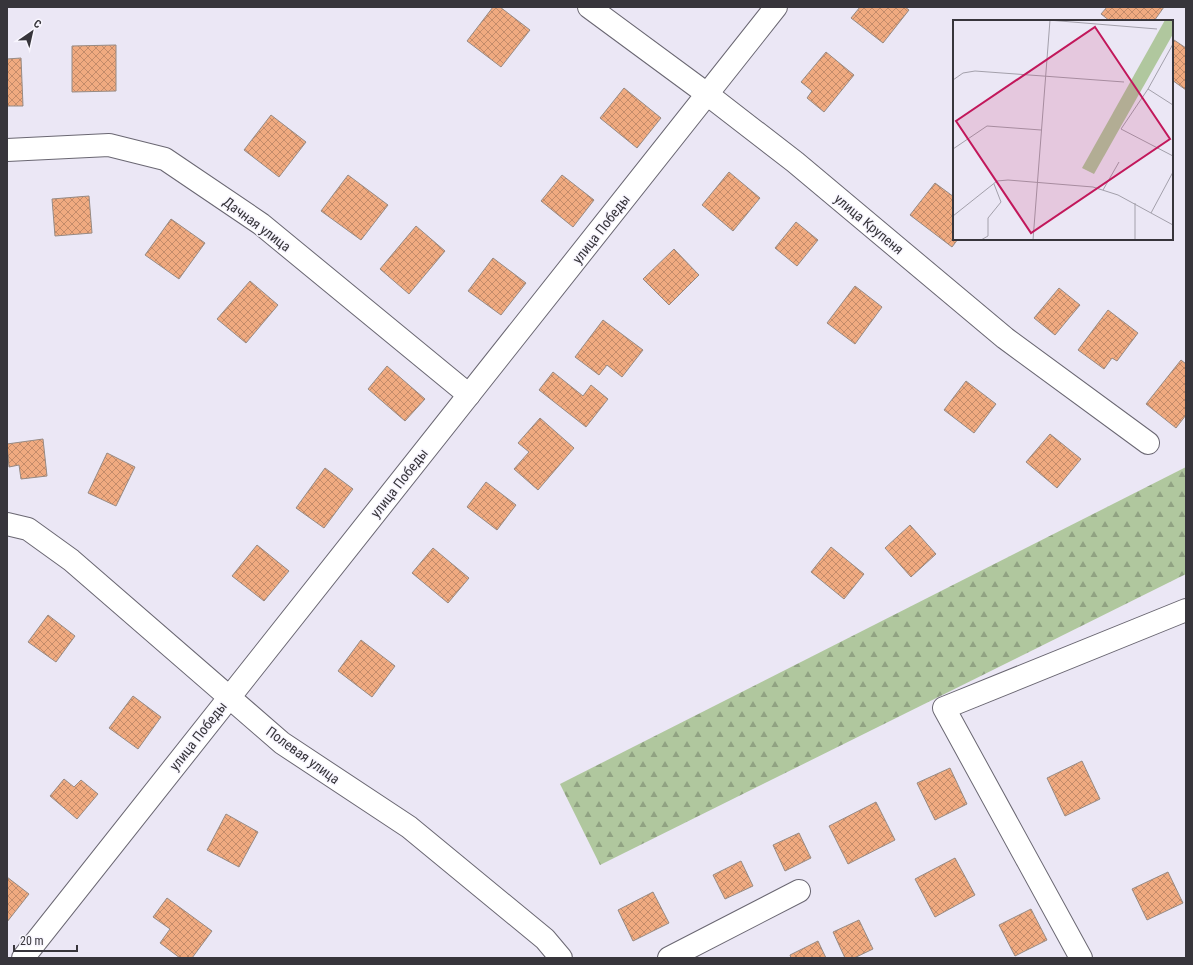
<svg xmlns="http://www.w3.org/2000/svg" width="1193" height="965" font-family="'Roboto Condensed',sans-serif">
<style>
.forest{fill:url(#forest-firs)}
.building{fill:url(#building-cross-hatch);stroke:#978a83}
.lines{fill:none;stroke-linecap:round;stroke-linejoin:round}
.minor-casing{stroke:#6a6772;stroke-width:24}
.minor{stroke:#fff;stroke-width:22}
.labels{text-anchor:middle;stroke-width:3;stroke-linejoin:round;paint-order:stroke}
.street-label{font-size:14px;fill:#37353b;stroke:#f8f6fe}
.inset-road{fill:none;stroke:#a3a0ab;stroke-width:1}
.view{fill:#c2185b;fill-opacity:0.15;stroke:#c2185b;stroke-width:2}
.inset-edge{fill:none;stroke:#37353b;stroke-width:2}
</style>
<defs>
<pattern id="forest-firs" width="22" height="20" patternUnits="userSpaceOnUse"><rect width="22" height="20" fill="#b0c79e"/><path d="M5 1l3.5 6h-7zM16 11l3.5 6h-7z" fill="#90a282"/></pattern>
<pattern id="building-cross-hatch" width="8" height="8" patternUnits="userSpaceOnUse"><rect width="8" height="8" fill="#f0aa80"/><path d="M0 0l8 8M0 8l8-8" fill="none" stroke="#c38b6a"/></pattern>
</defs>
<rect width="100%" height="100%" fill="#ebe7f5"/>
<!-- forest -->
<polygon class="forest" points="1186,467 1186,574 600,865 560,784"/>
<!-- building -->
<g class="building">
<polygon points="493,7 500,7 530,30 501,67 467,41"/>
<polygon points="860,7 905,7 909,10 883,43 851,18"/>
<polygon points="1107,7 1164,7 1154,21 1110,21 1101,14"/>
<polygon points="1174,40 1186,48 1186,90 1172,80 1172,43"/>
<polygon points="116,45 116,91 72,92 72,46"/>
<polygon points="826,52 854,75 824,112 807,98 812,91 801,82"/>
<polygon points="21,58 23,106 7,106 7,59"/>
<polygon points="624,88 661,118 637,148 600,118"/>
<polygon points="271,115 306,142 279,177 244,150"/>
<polygon points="729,172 760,198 733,231 702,205"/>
<polygon points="348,175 388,205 361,240 321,211"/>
<polygon points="562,175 594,200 573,227 541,201"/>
<polygon points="935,183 954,197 954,239 958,239 952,247 910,215"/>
<polygon points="89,196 92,233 55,236 52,199"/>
<polygon points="171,219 205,243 179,279 145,255"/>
<polygon points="796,222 818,240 797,266 775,248"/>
<polygon points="416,226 445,251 409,294 380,269"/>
<polygon points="674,249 699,275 669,305 643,279"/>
<polygon points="493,258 526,283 501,315 468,291"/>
<polygon points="250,281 278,305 246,343 217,319"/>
<polygon points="855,286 882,307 855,344 827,323"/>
<polygon points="1059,288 1080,305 1055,335 1034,318"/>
<polygon points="1108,310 1138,333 1117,361 1112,358 1104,369 1078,350"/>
<polygon points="603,320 643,350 622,377 607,365 599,375 575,357"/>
<polygon points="1181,360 1186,364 1186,415 1176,428 1146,404"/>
<polygon points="387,366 425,399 405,421 368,389"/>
<polygon points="553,372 583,396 591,385 608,399 586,427 539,390"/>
<polygon points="966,381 996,404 974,433 944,410"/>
<polygon points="540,418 574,448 538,490 514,469 529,452 518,443"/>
<polygon points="1050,434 1081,459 1057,488 1026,462"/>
<polygon points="43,439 47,476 21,479 19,465 9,467 7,444"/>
<polygon points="107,453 135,467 116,506 88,493"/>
<polygon points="325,468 353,489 324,528 296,508"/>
<polygon points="486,482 516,505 497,530 467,507"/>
<polygon points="910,525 936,554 911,577 885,548"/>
<polygon points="257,545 289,571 264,601 232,576"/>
<polygon points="831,547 864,574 844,599 811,572"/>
<polygon points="433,548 469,578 448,603 412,573"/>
<polygon points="48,615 75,636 56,662 28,642"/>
<polygon points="361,640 395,666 372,697 338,671"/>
<polygon points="133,696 161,717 138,749 109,728"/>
<polygon points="1082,761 1100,799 1065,816 1047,778"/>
<polygon points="950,768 967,804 935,820 917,783"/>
<polygon points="64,779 74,787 81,780 98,794 77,819 50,796"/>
<polygon points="876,802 895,840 848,864 829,826"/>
<polygon points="226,814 258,832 239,867 207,850"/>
<polygon points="799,833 811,858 785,871 773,845"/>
<polygon points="955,858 975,895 935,917 915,879"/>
<polygon points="741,861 753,886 725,899 713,875"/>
<polygon points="1168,872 1183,903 1147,920 1132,889"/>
<polygon points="7,877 29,894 7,922"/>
<polygon points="653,892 669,923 633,941 618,910"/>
<polygon points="167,898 212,931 192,958 180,958 160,943 170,929 153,917"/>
<polygon points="1031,909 1047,940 1015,956 999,925"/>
<polygon points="859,920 873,949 854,958 845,958 833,932"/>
<polygon points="818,941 826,958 791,958 790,955"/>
</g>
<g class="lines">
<!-- minor casing -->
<g class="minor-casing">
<g id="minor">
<polyline points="589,7 707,94 795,162 1005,338 1148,443"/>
<polyline points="7,150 109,145 165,159 261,224 469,395"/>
<polyline points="7,524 28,529 71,560 282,743 409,827 545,939 561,958"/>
<polyline points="23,958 776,7"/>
<polyline points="669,958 799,891"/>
<polyline points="1081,958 944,708 1186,610"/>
</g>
</g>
<!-- minor -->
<use href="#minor" class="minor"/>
</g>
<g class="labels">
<!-- street labels -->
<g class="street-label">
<text transform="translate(257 224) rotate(37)" y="5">Дачная улица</text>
<text transform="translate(869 224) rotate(40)" y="5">улица Крупеня</text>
<text transform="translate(601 229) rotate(-52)" y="5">улица Победы</text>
<text transform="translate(399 483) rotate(-52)" y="5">улица Победы</text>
<text transform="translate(198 736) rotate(-52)" y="5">улица Победы</text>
<text transform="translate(303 755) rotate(36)" y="5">Полевая улица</text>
</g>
</g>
<!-- overview -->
<g transform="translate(953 20)">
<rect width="220" height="220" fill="#ebe7f5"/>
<path d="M212,0H220V14L141,154L129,148Z" fill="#b0c79e"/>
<path class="inset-road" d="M95,0L204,9M220,24L195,69L168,109L220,136M0,60L10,53L22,51L171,62M195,69L220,85M0,129L34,106L88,110M150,170L166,142M198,193L220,152M0,196L44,161L55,160L140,167L165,175L220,205M28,220L35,216V198L48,182L41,164M80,220L97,0M182,220V183"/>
<path class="view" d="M142,7L217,119L78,213L3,101Z"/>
<rect width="220" height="220" class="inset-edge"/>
</g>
<!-- border -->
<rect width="1193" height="965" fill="none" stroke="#37353b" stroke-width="16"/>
<!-- north arrow -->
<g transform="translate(32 32) rotate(34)" stroke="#f8f6fe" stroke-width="3" paint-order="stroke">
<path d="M0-3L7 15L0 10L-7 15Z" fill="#37353b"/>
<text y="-6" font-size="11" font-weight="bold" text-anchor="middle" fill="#37353b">С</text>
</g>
<!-- scale -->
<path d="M14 945v6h63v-6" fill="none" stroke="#37353b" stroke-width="2"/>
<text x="20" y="945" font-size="12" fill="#37353b" stroke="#f8f6fe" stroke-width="3" paint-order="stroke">20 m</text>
</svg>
